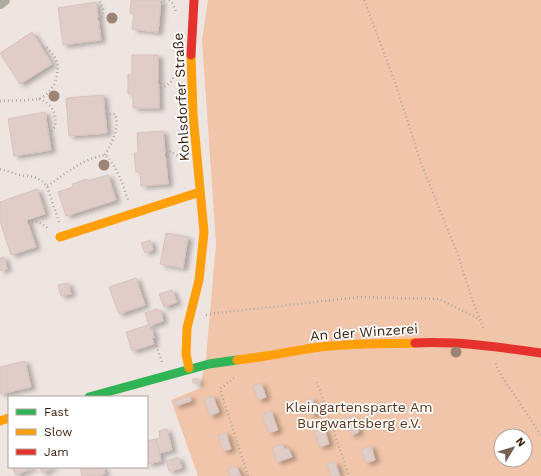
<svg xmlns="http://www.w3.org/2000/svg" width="541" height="476" font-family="'Work Sans',sans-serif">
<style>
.green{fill:#f1c5a9;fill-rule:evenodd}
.building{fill:#e0cdc8;stroke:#d8c3be;filter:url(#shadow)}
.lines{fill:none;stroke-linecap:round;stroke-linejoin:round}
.path{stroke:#ada8a0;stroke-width:2.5;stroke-dasharray:1 3;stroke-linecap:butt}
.street{stroke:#acaca0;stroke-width:12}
.fast{stroke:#30b455;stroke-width:9}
.slow{stroke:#ff9f0a;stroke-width:9}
.jam{stroke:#e5322d;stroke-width:9}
.tree{fill:#9d8575}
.labels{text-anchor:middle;stroke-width:3.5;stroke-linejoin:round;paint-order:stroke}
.street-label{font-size:14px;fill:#351905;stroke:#fff}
.park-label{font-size:14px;fill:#5b361c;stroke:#fff}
</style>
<defs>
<filter id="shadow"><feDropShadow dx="4.5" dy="2.5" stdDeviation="2" flood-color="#0004"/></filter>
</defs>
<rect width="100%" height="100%" fill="#eee5e1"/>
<!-- green -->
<path class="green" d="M208,0H541V476H198L171,400L200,388L206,357L216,244L202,40ZM501,436H525V460H501Z"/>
<!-- building -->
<g class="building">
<polygon points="131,0 161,0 158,32 132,29 134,14 130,13"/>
<polygon points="96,2 101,40 63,45 58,8"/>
<polygon points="32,32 52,64 20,84 0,53"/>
<polygon points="132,55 158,55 159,108 133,108 133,94 128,94 128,74 132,75"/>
<polygon points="103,95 107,133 69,136 66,98"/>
<polygon points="45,112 51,150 14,156 8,119"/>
<polygon points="163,131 168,184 141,186 140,172 136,172 134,153 138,153 137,133"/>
<polygon points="108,175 116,200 66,216 58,192 73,187 72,184 87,179 87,181"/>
<polygon points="37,189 45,214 27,220 36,247 11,255 0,221 0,202"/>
<polygon points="166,233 188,237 183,268 160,264"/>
<polygon points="150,240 153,250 145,253 141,243"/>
<polygon points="4,257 7,269 0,271 0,258"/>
<polygon points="136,278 145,305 119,314 109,287"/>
<polygon points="68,283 71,294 61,296 58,285"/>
<polygon points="172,290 177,302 164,307 159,294"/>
<polygon points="157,309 161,312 163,321 149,326 145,313"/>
<polygon points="148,325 150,330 152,329 154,338 152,338 154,344 132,351 126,332"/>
<polygon points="25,361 31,387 0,394 0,367"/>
<rect x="193" y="379" width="6" height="4"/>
<polygon points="261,383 266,397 258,400 253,386"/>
<polygon points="190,396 191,401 176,406 174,401"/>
<polygon points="213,396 219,412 210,416 204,399"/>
<polygon points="312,398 317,413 310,415 305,401"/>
<polygon points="271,411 278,430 269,433 262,415"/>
<polygon points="353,416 359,432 351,435 346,419"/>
<polygon points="324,428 329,444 320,447 314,431"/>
<polygon points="167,429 172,450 160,453 156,439 160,438 159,431"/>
<polygon points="226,433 231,449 223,451 218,435"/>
<polygon points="156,439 161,461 147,464 147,441"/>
<polygon points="282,444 285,449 288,448 292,457 277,462 272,448"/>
<polygon points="371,446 375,460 366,463 361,449"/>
<polygon points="178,457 182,468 169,471 166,461"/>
<polygon points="335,462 340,476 331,476 327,464"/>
<polygon points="236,466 241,476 231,476 228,469"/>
<polygon points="12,467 34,467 16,475"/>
<polygon points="40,467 54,467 42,473"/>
<polygon points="80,467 103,467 105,474 98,476 82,476"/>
</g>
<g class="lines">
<!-- path -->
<g class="path">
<polyline points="169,0 173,4 176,12"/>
<polyline points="364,0 395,82 421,163 458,255 472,299 484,330"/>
<polyline points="161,2 163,3 164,0"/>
<polyline points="98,19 103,16 103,9 99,0"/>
<polyline points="158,82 161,82 161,88"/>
<polyline points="161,89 170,83 175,75"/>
<path d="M39,99C52,104 57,113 55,127L49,133"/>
<path d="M0,101C11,100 27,101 38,99C52,95 60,76 57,63C56,57 51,52 47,48L42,47"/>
<polyline points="166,149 178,156 180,160"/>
<path d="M105,155C112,142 120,129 115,114H105"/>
<polyline points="165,155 167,155 167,150"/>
<polyline points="0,169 20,175 34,177 42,181 47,186 59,222"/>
<path d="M47,186C66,174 81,159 105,155C118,167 122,183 128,200"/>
<path d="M28,223C37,220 41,223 48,228"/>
<polyline points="206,315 217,313 360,297 439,299 479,319"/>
<polyline points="155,342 162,362"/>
<polyline points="496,363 499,372 541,435"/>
<polyline points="234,378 220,389 248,476"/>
<polyline points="317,382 349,476"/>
</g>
<!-- street -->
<polyline class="street" points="0,3 4,0"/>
<!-- fast -->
<polyline class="fast" points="89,397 209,364 237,360"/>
<!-- slow -->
<g class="slow">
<polyline points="60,237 200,192"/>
<path d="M237,360C263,357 288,352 313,348C347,343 381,344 415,343"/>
<polyline points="189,368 186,354 187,328 199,280 204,232 193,114 191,55"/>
<polyline points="0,421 9,418"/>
</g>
<!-- jam -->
<g class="jam">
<polyline points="191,55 194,0"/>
<path d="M415,343C457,341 499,347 541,353"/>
</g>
</g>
<!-- trees -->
<g class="tree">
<circle cx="112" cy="18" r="5.5"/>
<circle cx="54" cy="96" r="5.5"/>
<circle cx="104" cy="165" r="5.5"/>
<circle cx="456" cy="352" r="5.5"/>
</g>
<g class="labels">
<!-- street labels -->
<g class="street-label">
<text transform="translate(181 97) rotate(-93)" y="5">Kohlsdorfer Straße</text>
<text transform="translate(364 332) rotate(-4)" y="5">An der Winzerei</text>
</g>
<!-- park labels -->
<g class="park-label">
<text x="359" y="412">Kleingartensparte Am<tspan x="359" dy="16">Burgwartsberg e.V.</tspan></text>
</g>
</g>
<!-- legend -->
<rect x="8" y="396" width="140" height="72" fill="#ffffff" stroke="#aea39b"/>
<rect x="16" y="409" width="20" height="6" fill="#30b455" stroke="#aea39b"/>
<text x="44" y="416" font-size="12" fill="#351905">Fast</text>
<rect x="16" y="429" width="20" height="6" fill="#ff9f0a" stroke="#aea39b"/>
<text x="44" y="436" font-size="12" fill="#351905">Slow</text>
<rect x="16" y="449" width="20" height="6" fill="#e5322d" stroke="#aea39b"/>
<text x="44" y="456" font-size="12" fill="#351905">Jam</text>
<!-- north arrow -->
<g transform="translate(513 448) rotate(52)"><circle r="19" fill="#ffffff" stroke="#aea39b"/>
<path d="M0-3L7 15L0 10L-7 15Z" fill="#766052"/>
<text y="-6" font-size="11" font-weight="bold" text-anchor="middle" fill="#351905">N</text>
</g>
</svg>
